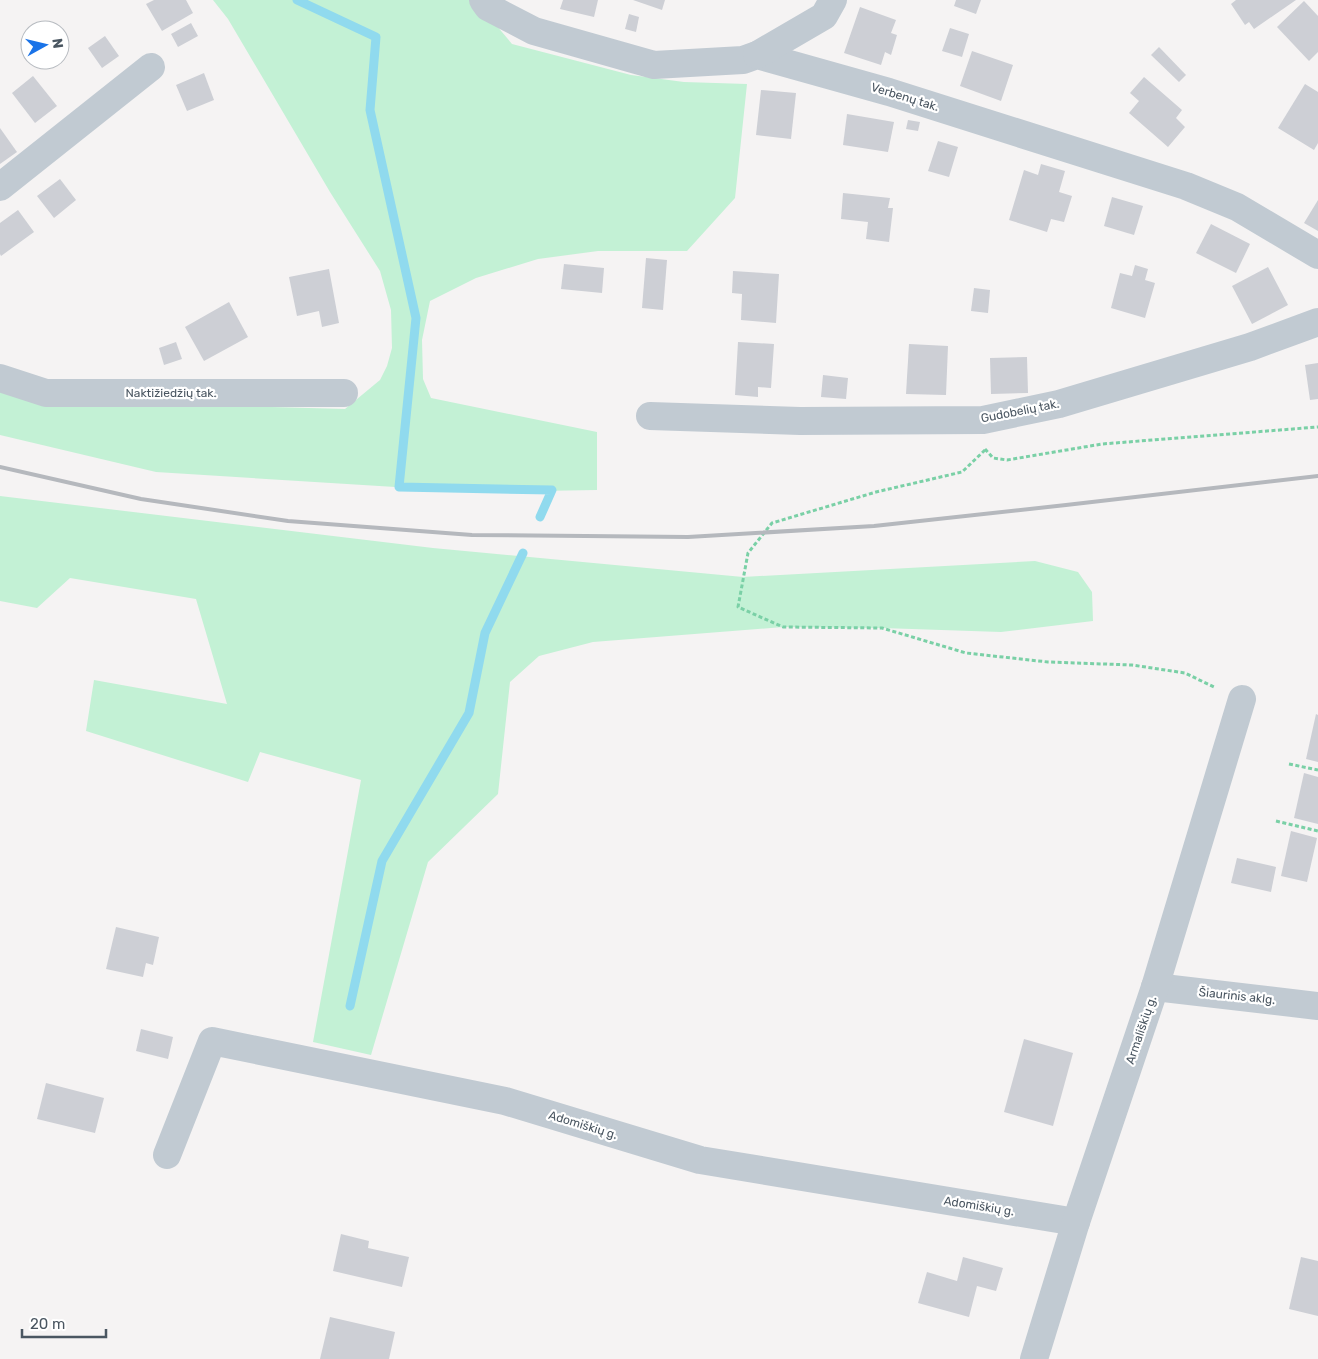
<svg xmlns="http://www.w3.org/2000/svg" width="1318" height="1359" font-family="Rubik,sans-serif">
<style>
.green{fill:#c3f1d5}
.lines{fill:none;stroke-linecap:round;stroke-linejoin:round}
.stream{stroke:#90daee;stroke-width:9}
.building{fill:#cdcfd5}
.path{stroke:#7ad0a6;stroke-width:3;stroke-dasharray:4 2.5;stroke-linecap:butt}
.minor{stroke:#c1cad2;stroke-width:28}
.rail{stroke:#b5b8bd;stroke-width:4}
.labels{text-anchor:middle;stroke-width:4.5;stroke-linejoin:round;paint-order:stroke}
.street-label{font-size:12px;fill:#4a5661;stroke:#fff}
</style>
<rect width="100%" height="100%" fill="#f5f3f3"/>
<!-- green -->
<g class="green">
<polygon points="213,0 475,0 512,44 631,75 684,82 747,84 735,198 687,251 598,251 538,259 476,278 430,301 422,340 423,379 431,398 597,432 597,490 476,492 156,472 0,435 0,386 46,401 345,409 380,380 387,366 392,348 391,310 380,271 330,192 228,19"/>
<polygon points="0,496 433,548 743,577 1035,561 1078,572 1092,592 1093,621 1001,632 882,628 783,627 593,642 539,656 510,682 498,794 428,862 371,1055 313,1042 361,780 260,752 248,782 86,731 94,680 227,704 196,599 70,578 37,608 0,601"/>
</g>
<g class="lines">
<!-- stream -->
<g class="stream">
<polyline points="297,0 376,37 370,110 416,318 399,487 552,490 540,517"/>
<polyline points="350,1006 382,861 469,713 485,633 523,553"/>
</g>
</g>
<!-- building -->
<g class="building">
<polygon points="154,0 186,0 193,13 162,31 146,4"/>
<polygon points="563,0 598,0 594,17 560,9"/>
<polygon points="633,0 665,0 662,10"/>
<polygon points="956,0 981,0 976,14 954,6"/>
<polygon points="1236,0 1296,0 1254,29 1249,22 1245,25 1231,4"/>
<polygon points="1304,1 1318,16 1318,52 1309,61 1277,27"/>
<polygon points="860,7 896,20 891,33 897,35 891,55 885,52 881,65 844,53"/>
<polygon points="629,14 639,17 636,32 625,29"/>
<polygon points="191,23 198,36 178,47 171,34"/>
<polygon points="950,28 969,34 962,57 942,51"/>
<polygon points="105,36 119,56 102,68 88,48"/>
<polygon points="1159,47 1186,75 1179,82 1151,55"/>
<polygon points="972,51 1013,65 1001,101 960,86"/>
<polygon points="204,73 214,100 187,111 176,85"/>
<polygon points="33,76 57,106 35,123 12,93"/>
<polygon points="1144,77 1182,110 1176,118 1185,127 1168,147 1129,113 1139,101 1130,93"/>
<polygon points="1305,84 1318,92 1318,143 1314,150 1278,128"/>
<polygon points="761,90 796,93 791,139 756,135"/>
<polygon points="847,114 894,122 888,152 843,145"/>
<polygon points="908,120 920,122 918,131 906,129"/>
<polygon points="0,128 17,152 0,164"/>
<polygon points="938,141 958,147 949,177 928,171"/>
<polygon points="1041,164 1065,171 1059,192 1072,196 1064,222 1051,219 1047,232 1009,220 1024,170 1038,175"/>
<polygon points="60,179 76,200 54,218 37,196"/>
<polygon points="843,193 890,198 888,208 893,208 889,242 866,239 868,222 841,219"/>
<polygon points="1112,197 1143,206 1134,235 1104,226"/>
<polygon points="1318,200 1318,231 1304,223"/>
<polygon points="18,210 34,232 1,256 0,254 0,223"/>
<polygon points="1211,224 1250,244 1236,273 1196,253"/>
<polygon points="646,258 667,260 663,310 642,308"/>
<polygon points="564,264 604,268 602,293 561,289"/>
<polygon points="1135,265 1148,269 1145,280 1155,283 1145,318 1111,308 1120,273 1132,276"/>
<polygon points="1268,267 1288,305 1252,324 1232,286"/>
<polygon points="329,269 339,323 322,327 319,311 297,316 289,277"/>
<polygon points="733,271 779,274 776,323 741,320 742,294 732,293"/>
<polygon points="974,288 990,290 988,313 971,311"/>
<polygon points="229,302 248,337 204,361 185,327"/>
<polygon points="176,342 182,359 164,365 159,348"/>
<polygon points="738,342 774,344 771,388 758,387 758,397 735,395"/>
<polygon points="909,344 948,346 946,395 906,394"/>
<polygon points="1027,357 1028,393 991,394 990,358"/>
<polygon points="1318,363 1318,399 1310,400 1305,365"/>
<polygon points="823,375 848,378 846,399 821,397"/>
<polygon points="1316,714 1318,715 1318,762 1306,759"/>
<polygon points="1304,773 1318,777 1318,824 1294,818"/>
<polygon points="1291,831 1317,838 1307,882 1281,876"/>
<polygon points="1237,858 1276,867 1271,892 1231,883"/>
<polygon points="116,927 159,937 153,965 146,963 143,977 106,969"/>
<polygon points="141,1029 173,1037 168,1059 136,1051"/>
<polygon points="1024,1039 1073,1053 1053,1126 1004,1112"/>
<polygon points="46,1083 104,1098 95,1133 37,1119"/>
<polygon points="341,1234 369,1241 368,1248 409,1257 402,1287 333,1271"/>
<polygon points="963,1257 1003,1268 996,1291 977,1286 969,1317 918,1303 927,1272 957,1281"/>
<polygon points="1301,1257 1318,1261 1318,1316 1289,1309"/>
<polygon points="330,1317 395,1332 389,1359 320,1359"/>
</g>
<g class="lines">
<!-- path -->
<g class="path">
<polyline points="985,449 993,458 1007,460 1102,444 1318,427"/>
<polyline points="985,450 962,472 876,492 772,523 748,553 738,607 783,627 882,628 966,653 1048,662 1132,665 1185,673 1216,688"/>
<polyline points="1289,764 1318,770"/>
<polyline points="1276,821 1318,831"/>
</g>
<!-- minor -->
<g class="minor">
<polyline points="483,0 488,7 534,31 654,65 743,60 757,55 889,92 1186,186 1237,207 1318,255"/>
<polyline points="757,55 824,16 833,0"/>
<polyline points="0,187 151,67"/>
<polyline points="0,378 46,393 344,393"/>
<polyline points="650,416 800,421 983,420 1059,404 1250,347 1318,322"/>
<polyline points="1155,987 1318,1006"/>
<polyline points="167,1155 212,1041 505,1101 700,1160 1076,1222"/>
<polyline points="1034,1359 1076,1222 1155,987 1242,699"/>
</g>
<!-- rail -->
<polyline class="rail" points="0,467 141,499 288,521 472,535 688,537 874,526 1066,505 1318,476"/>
</g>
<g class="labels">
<!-- street labels -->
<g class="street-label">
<text transform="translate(905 97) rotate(17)" y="4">Verbenų tak.</text>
<text x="171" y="397">Naktižiedžių tak.</text>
<text transform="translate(1020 411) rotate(-11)" y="4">Gudobelių tak.</text>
<text transform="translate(1237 996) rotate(6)" y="4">Šiaurinis aklg.</text>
<text transform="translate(1141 1030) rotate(-71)" y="4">Armališkių g.</text>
<text transform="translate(583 1125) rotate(17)" y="4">Adomiškių g.</text>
<text transform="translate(979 1206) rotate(9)" y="4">Adomiškių g.</text>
</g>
</g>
<!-- north arrow -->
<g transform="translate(45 45) rotate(82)"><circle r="24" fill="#ffffff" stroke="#b7bbc0"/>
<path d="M0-4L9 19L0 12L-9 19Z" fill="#1a73e8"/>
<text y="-8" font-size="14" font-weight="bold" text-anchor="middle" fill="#4a5661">N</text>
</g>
<!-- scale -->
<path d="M22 1329v8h84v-8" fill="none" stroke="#4a5661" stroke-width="2.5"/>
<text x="30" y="1329" font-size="15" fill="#4a5661" stroke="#ffffff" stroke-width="4" paint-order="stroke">20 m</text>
</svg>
